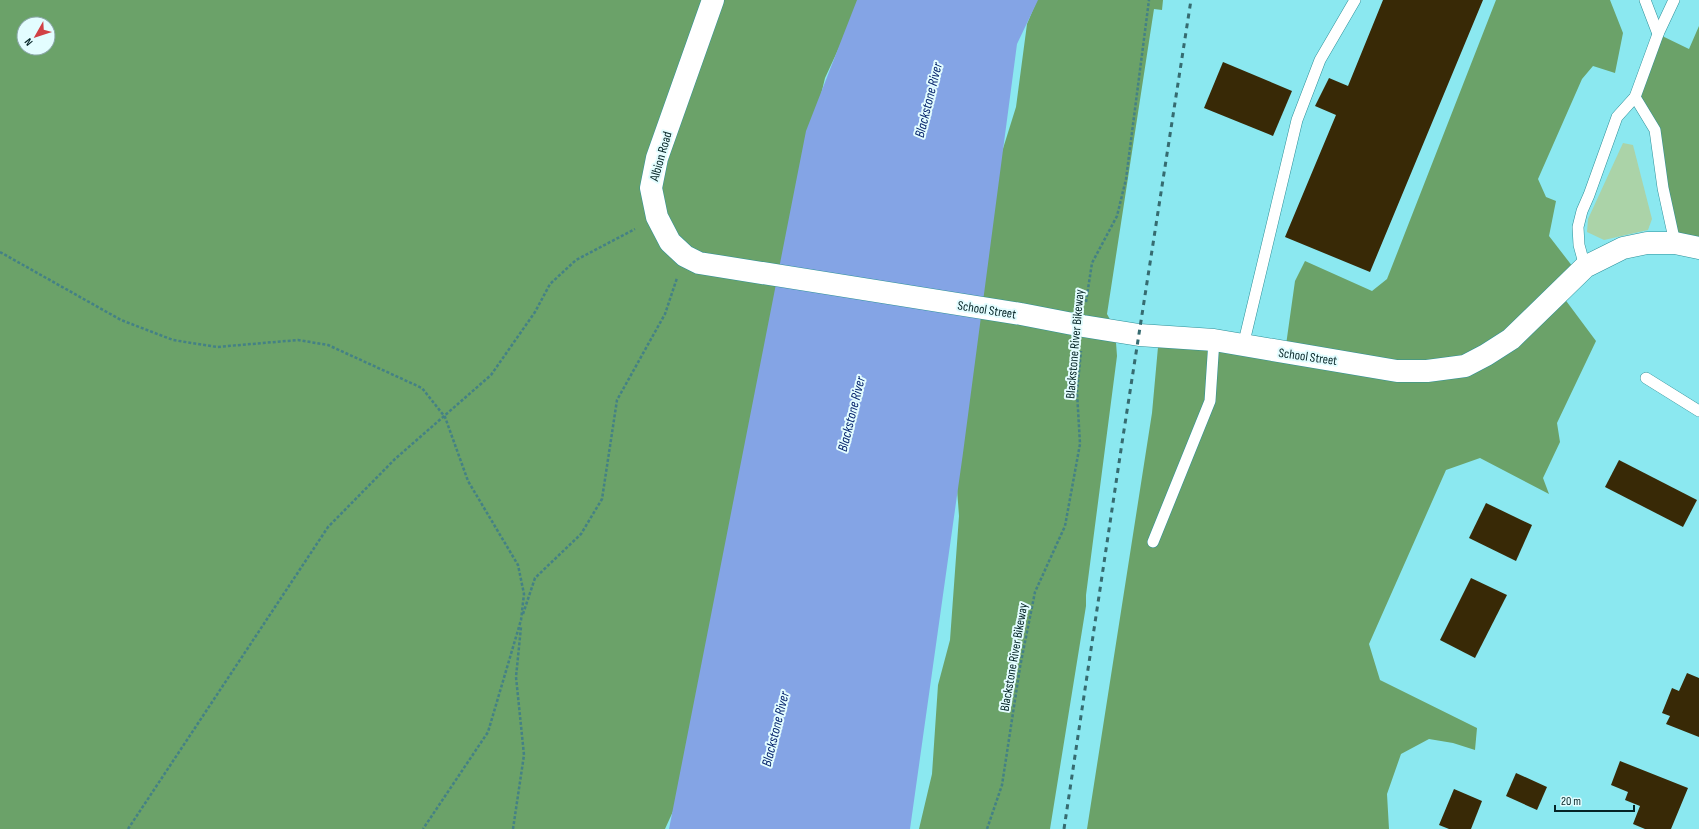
<svg xmlns="http://www.w3.org/2000/svg" width="1699" height="829" font-family="'Sofia Sans Condensed',sans-serif">
<style>
.green{fill:#abd3a8}
.forest{fill:#6ba269;fill-rule:evenodd}
.water{fill:#84a4e5}
.building{fill:#382906}
.lines{fill:none;stroke-linecap:round;stroke-linejoin:round}
.service-casing{stroke:#2d9099;stroke-width:12}
.tertiary-casing{stroke:#2d9099;stroke-width:23}
.path{stroke:#448185;stroke-width:2.5;stroke-dasharray:3 2;stroke-linecap:butt}
.service{stroke:#fff;stroke-width:11}
.tertiary{stroke:#fff;stroke-width:22}
.rail{stroke:#366b70;stroke-width:3;stroke-dasharray:5 5;stroke-linecap:butt}
.labels{text-anchor:middle;stroke-width:4;stroke-linejoin:round;paint-order:stroke}
.street-label{font-size:13px;fill:#052426;stroke:#e3fdff}
.water-label{font-size:14px;font-style:italic;fill:#06246d;stroke:#e3fdff}
</style>
<rect width="100%" height="100%" fill="#8be8f0"/>
<!-- green -->
<polygon class="green" points="1623,143 1633,145 1652,219 1648,230 1604,240 1587,232 1588,219"/>
<!-- forest -->
<g class="forest">
<path d="M0,0H861L825,78L796,198L694,765L665,829H0ZM24,24H48V48H24Z"/>
<polygon points="1037,0 1163,0 1162,10 1154,9 1107,314 1115,329 1117,356 1086,595 1086,606 1050,829 919,829 932,774 938,685 950,640 959,516 955,461 991,187 1016,107 1027,24"/>
<polygon points="1496,0 1610,0 1623,33 1615,73 1593,66 1582,79 1538,179 1546,197 1556,201 1549,236 1583,280 1564,298 1596,341 1557,423 1560,442 1543,478 1549,494 1480,458 1446,470 1369,644 1380,680 1477,728 1475,750 1453,743 1429,739 1401,754 1387,794 1389,829 1087,829 1152,413 1159,336 1286,345 1295,281 1305,261 1372,291 1387,279"/>
<polygon points="1699,26 1699,248 1675,243 1655,130 1635,97 1658,34 1689,49"/>
</g>
<!-- water -->
<polygon class="water" points="857,0 1038,0 1017,44 963,453 910,829 669,829 806,131"/>
<!-- building -->
<g class="building">
<polygon points="1383,0 1483,0 1370,272 1285,237 1336,115 1315,106 1329,78 1348,86"/>
<polygon points="1223,62 1292,91 1273,136 1204,108"/>
<polygon points="1619,460 1697,500 1683,527 1605,487"/>
<polygon points="1486,503 1532,525 1516,561 1469,538"/>
<polygon points="1471,578 1507,595 1475,658 1440,640"/>
<polygon points="1687,673 1699,678 1699,737 1666,724 1670,716 1662,713 1672,688 1679,691"/>
<polygon points="1620,761 1688,788 1671,829 1645,829 1633,824 1640,806 1625,800 1628,792 1611,785"/>
<polygon points="1516,773 1547,787 1537,810 1506,796"/>
<polygon points="1454,789 1482,801 1471,829 1449,829 1439,825"/>
</g>
<g class="lines">
<!-- service casing -->
<g class="service-casing">
<g id="service">
<polyline points="1645,0 1658,34"/>
<polyline points="1635,97 1655,130 1663,188 1675,243"/>
<polyline points="1585,267 1579,245 1578,227 1582,211 1589,195 1617,117 1635,97 1658,34 1674,0"/>
<polyline points="1243,346 1297,120 1320,60 1355,0"/>
<polyline points="1646,378 1699,411"/>
<polyline points="1153,542 1210,401 1214,340"/>
</g>
</g>
<!-- tertiary casing -->
<g class="tertiary-casing">
<polyline id="tertiary" points="713,0 657,158 651,188 657,217 670,242 685,256 699,263 1021,314 1083,326 1139,335 1214,340 1397,371 1427,371 1465,366 1486,355 1511,339 1585,267 1623,248 1647,243 1675,243 1699,248"/>
</g>
<!-- path -->
<g class="path">
<polyline points="0,252 121,320 173,340 217,347 298,340 328,345 422,388 445,417 468,481 518,565 524,594 521,620 488,732 423,829"/>
<polyline points="1086,302 1092,263 1117,216 1126,179 1149,0"/>
<polyline points="523,614 535,578 581,534 602,499 617,400 665,314 677,278"/>
<polyline points="128,829 328,527 395,459 491,375 535,312 550,284 576,260 635,229"/>
<polyline points="513,829 524,755 516,677 521,627"/>
<polyline points="987,829 1002,785 1020,667 1035,592 1065,526 1080,444 1077,392 1081,351"/>
</g>
<!-- service -->
<use href="#service" class="service"/>
<!-- tertiary -->
<use href="#tertiary" class="tertiary"/>
<!-- rail -->
<polyline class="rail" points="1064,829 1122,443 1191,0"/>
</g>
<g class="labels">
<!-- street labels -->
<g class="street-label">
<text transform="translate(660 156) rotate(-74)" y="5">Albion Road</text>
<text transform="translate(987 309) rotate(9)" y="5">School Street</text>
<text transform="translate(1074 344) rotate(-85)" y="5">Blackstone River Bikeway</text>
<text transform="translate(1308 356) rotate(8)" y="5">School Street</text>
<text transform="translate(1013 657) rotate(-80)" y="5">Blackstone River Bikeway</text>
</g>
<!-- water labels -->
<g class="water-label">
<text transform="translate(928 100) rotate(-76)" y="5">Blackstone River</text>
<text transform="translate(851 414) rotate(-76)" y="5">Blackstone River</text>
<text transform="translate(775 729) rotate(-76)" y="5">Blackstone River</text>
</g>
</g>
<!-- north arrow -->
<g transform="translate(36 36) rotate(231)"><circle r="19" fill="#e3fdff" stroke="#8aa6a8"/>
<path d="M0-3L7 15L0 10L-7 15Z" fill="#d14145"/>
<text y="-6" font-size="11" font-weight="bold" text-anchor="middle" fill="#052426">N</text>
</g>
<!-- scale -->
<path d="M1555 805v6h79v-6" fill="none" stroke="#052426" stroke-width="2"/>
<text x="1561" y="805" font-size="12" fill="#052426" stroke="#e3fdff" stroke-width="3" paint-order="stroke">20 m</text>
</svg>
